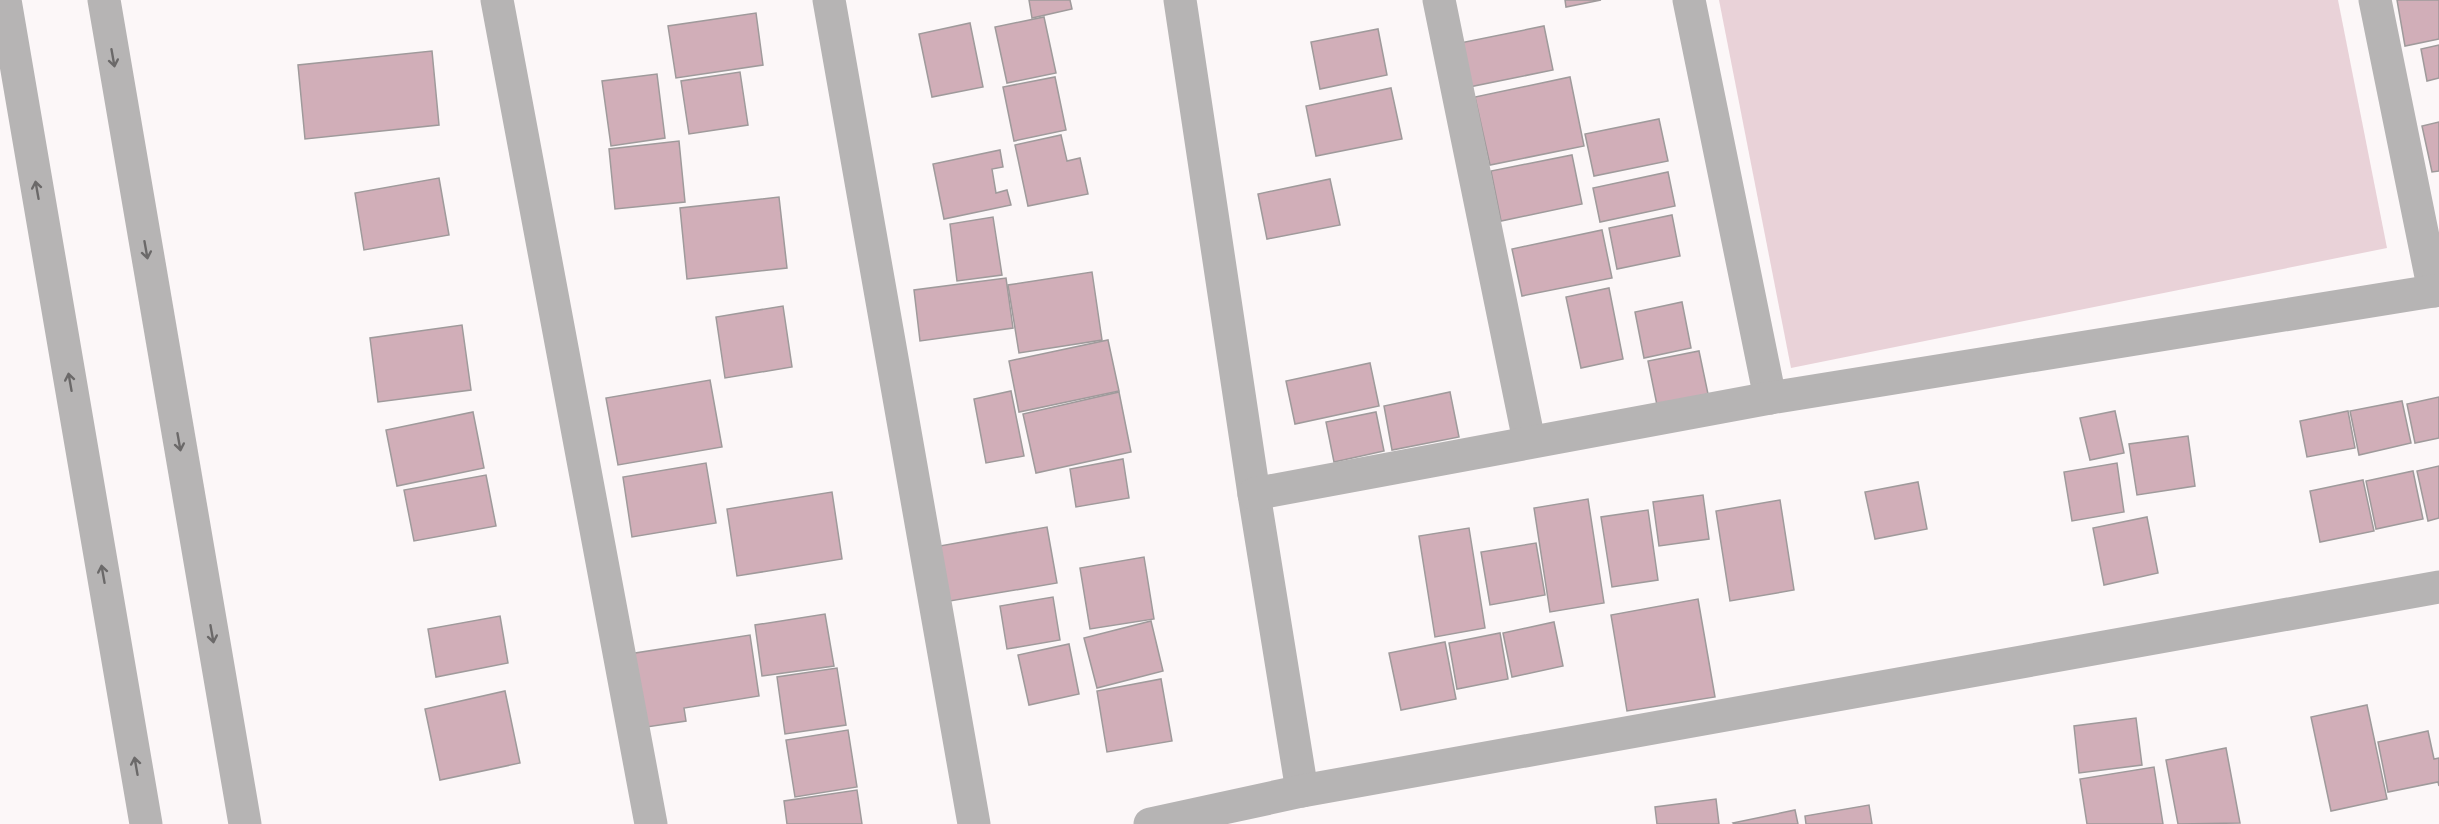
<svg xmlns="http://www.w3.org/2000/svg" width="2439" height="824" font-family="'Noto Sans',sans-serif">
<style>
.green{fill:#e9d2d8}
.building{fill:#d1aeb8;stroke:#9f9a9b;stroke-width:1.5}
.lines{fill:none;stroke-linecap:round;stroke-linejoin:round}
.minor{stroke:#b6b4b4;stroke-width:33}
.tertiary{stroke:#b6b4b4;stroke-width:33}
.oneway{stroke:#6b6969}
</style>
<rect width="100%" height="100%" fill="#fcf7f8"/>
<!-- green -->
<polygon class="green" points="1719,0 2338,0 2387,248 1791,368"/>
<!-- building -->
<g class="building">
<polygon points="1029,0 1070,0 1072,9 1032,18"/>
<polygon points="1565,0 1601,0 1566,7"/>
<polygon points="2397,0 2439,0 2439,39 2405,46"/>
<polygon points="756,13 763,65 676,78 668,26"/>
<polygon points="1044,17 1056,73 1007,83 995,27"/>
<polygon points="970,23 983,87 932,97 919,34"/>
<polygon points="1544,26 1553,70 1469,87 1460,43"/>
<polygon points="1378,29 1387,75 1320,89 1311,42"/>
<polygon points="2439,45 2439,78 2427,81 2421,49"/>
<polygon points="432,51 439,125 305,139 298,65"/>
<polygon points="740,72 748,125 689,134 681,81"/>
<polygon points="657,74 665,138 611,146 602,81"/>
<polygon points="1055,77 1066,130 1014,141 1003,87"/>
<polygon points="1570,77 1584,146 1490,165 1475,97"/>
<polygon points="1391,88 1402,139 1316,156 1306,106"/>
<polygon points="1659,119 1668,161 1594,176 1585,134"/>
<polygon points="2439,122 2439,171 2432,172 2422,126"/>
<polygon points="1061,135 1067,161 1080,158 1088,194 1028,206 1015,145"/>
<polygon points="679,141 685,202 615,209 609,149"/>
<polygon points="1000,150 1003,167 992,169 996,193 1007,190 1011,205 944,219 933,164"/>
<polygon points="1572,155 1582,204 1501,221 1491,171"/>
<polygon points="1668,172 1675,206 1600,222 1593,188"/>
<polygon points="439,178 449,235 364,250 355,193"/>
<polygon points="1330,179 1340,225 1267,239 1258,194"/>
<polygon points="779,197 787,268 687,279 680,208"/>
<polygon points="1672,215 1680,256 1617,269 1609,228"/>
<polygon points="993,217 1002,275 957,281 950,224"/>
<polygon points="1602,230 1612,278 1522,296 1512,249"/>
<polygon points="1092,272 1102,340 1019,353 1008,285"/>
<polygon points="1006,278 1013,328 920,341 914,290"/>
<polygon points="1609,288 1623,359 1581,368 1566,297"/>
<polygon points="1682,302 1691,348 1644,358 1635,312"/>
<polygon points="783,306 792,367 725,378 716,317"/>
<polygon points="462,325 471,390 378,402 370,338"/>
<polygon points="1108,340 1119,391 1019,412 1009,361"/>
<polygon points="1699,351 1708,394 1657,405 1648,361"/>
<polygon points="1370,363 1379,406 1295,424 1286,381"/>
<polygon points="710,380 722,447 618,465 606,398"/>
<polygon points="1011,391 1024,456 986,463 974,399"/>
<polygon points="1119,392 1131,452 1036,473 1023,414"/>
<polygon points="1450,392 1459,437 1392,450 1384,406"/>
<polygon points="2439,397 2439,438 2415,443 2407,404"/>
<polygon points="2402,401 2411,443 2359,455 2350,411"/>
<polygon points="2115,411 2124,453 2090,460 2080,418"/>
<polygon points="2348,411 2355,448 2307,457 2300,421"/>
<polygon points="473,412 484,468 397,486 386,430"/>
<polygon points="1376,412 1384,451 1334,462 1326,422"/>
<polygon points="2188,436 2195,486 2137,495 2129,444"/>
<polygon points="1123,459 1129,498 1076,507 1070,469"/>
<polygon points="706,463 716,523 632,537 623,477"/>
<polygon points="2117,463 2124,512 2072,521 2064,472"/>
<polygon points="2439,466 2439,518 2428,521 2417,471"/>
<polygon points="2413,471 2423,519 2376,529 2366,481"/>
<polygon points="486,475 496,526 414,541 404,490"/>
<polygon points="2363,480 2374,531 2320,542 2310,491"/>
<polygon points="1918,482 1927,529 1875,539 1865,492"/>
<polygon points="832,492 842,559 737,576 727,509"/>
<polygon points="1703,495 1709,539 1659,546 1653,502"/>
<polygon points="1588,499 1604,603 1550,612 1534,508"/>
<polygon points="1780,500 1794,590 1730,601 1716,511"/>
<polygon points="1648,510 1658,580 1612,587 1601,517"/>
<polygon points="2147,517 2158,573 2104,585 2093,528"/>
<polygon points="1047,527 1057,583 944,602 934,547"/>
<polygon points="1469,528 1485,628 1435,637 1419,536"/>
<polygon points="1536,543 1545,595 1490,605 1481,552"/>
<polygon points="1144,557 1154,619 1090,629 1080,568"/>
<polygon points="1053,597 1060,640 1007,649 1000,606"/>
<polygon points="1698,599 1715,697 1627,711 1611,615"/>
<polygon points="825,614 834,666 762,676 755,625"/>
<polygon points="500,616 508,663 436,677 428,629"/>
<polygon points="1151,621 1163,671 1097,688 1084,638"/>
<polygon points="1554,622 1563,666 1512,677 1503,633"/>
<polygon points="1500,633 1508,679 1457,689 1449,643"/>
<polygon points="750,635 759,696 684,708 686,721 640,728 629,654"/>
<polygon points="1445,642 1456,699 1401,710 1389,653"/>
<polygon points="1069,644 1079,694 1029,705 1018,655"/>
<polygon points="837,668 846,725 785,734 777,677"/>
<polygon points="1161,679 1172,741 1107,752 1097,691"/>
<polygon points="505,691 520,763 440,780 425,709"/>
<polygon points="2367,705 2387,799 2331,811 2311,717"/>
<polygon points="2136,718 2142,765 2079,773 2074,726"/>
<polygon points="848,730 857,787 795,797 786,740"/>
<polygon points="2428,731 2434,759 2439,758 2439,786 2438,782 2388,792 2378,742"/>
<polygon points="2226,748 2240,823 2178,824 2166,760"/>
<polygon points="2154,767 2163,824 2087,824 2080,779"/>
<polygon points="857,790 862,824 787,824 784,801"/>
<polygon points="1716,799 1719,824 1657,824 1655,807"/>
<polygon points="1869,805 1872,824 1806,824 1805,816"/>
<polygon points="1795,810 1798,824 1734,824 1733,823"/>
</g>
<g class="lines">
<!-- minor -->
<g class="minor">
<polyline points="497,0 651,824"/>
<polyline points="829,0 974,824"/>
<polyline points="1180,0 1254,494 1302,791"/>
<polyline points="1439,0 1529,441"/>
<polyline points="1689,0 1770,398"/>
<polyline points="2375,0 2434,291"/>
<polyline points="1254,494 1770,398 2439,290"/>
<polyline points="1150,824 1302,791 2439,587"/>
</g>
<!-- tertiary -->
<g class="tertiary">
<polyline points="5,0 146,824"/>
<polyline points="104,0 245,824"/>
</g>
</g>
<!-- one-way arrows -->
<defs><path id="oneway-shaft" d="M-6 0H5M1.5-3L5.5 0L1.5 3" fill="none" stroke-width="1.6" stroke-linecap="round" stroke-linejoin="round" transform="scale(1.5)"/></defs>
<g class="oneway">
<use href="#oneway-shaft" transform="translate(113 58) rotate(80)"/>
<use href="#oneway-shaft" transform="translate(37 190) rotate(-100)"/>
<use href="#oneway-shaft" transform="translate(146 250) rotate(80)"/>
<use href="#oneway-shaft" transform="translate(70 382) rotate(-100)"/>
<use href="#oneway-shaft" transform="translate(179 442) rotate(80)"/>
<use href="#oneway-shaft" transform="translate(103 574) rotate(-100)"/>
<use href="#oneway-shaft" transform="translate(212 634) rotate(80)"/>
<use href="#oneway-shaft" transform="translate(136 766) rotate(-100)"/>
</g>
</svg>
